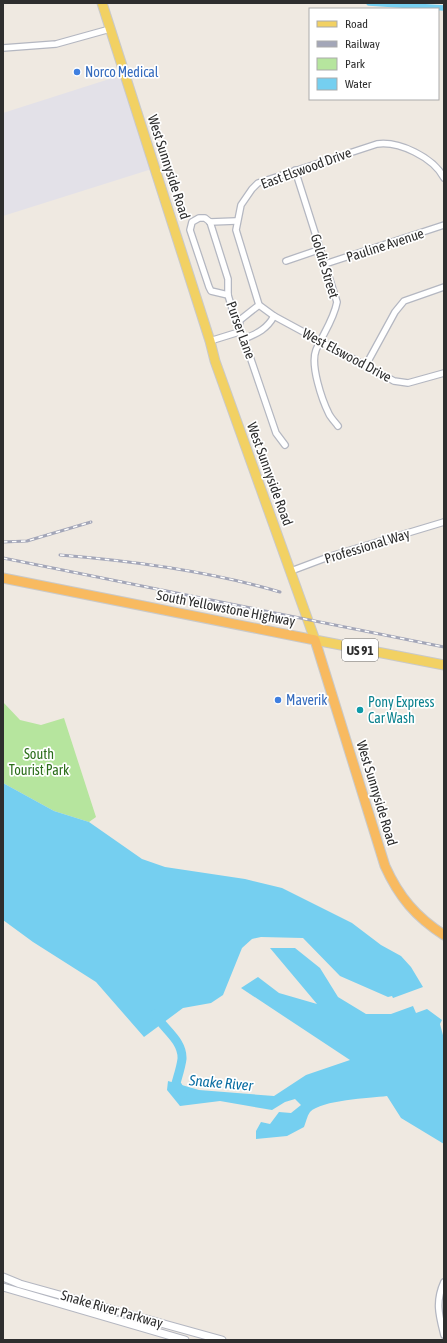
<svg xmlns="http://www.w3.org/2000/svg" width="447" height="1343" font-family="'Asap Condensed',sans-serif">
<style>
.industrial{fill:#e3e1e8}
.green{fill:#b6e59e}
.water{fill:#75cff0}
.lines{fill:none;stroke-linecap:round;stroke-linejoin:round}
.canal{stroke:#75cff0;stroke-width:5.5}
.river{stroke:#75cff0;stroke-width:9}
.minor-casing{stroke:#b4b7c1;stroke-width:8}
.tertiary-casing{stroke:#b4b7c1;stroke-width:9}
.primary-casing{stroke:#c9c9c9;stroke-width:11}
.trunk-casing{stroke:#c9c9c9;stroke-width:11}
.minor{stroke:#fff;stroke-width:5.5}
.tertiary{stroke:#fff;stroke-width:7}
.primary{stroke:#f2d163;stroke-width:9}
.trunk{stroke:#f8ba60;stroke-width:9}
.rail-casing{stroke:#a3a6b8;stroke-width:3}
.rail{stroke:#fff;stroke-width:1.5;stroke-dasharray:4.5;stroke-linecap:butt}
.shop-dot{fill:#3f7fe0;stroke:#fff;stroke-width:1.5}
.culture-dot{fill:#0f9aa8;stroke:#fff;stroke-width:1.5}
.labels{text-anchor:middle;stroke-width:3.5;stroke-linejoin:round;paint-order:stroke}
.shield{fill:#fff;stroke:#6d6d6d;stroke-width:1}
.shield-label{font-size:13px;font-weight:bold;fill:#2e2e2e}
.shop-label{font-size:14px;fill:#366cbe;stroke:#fff;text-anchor:start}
.street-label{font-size:14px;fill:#2e2e2e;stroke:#fff}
.culture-label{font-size:14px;fill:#0d838f;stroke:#fff;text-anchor:start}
.park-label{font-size:14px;fill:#2c6e1b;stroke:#fff}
.water-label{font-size:15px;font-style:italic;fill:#0d6fa3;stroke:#fff}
</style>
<rect width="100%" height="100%" fill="#efe9e1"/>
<!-- industrial -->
<polygon class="industrial" points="125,74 155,168 3,216 3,113"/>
<!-- green -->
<polygon class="green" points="3,702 20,720 41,725 64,718 96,817 89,822 54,811 3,783"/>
<!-- water -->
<g class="water">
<polygon points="3,783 54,811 89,822 142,859 165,867 245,879 282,888 352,923 381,945 401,956 411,967 423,987 393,998 392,996 388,997 340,976 303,938 261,937 252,939 242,948 223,995 211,1003 183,1008 144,1037 96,982 33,942 3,920"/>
<path d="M270,948H295L320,968L338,997L366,1014H391L413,1006L416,1013L427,1009L442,1020L440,1024L444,1039V1144L401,1118L387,1096C369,1098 322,1100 310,1112C307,1116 306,1122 304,1127L287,1136L256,1139V1131L261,1122L270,1124L279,1112L291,1113L301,1105L295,1099L285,1102L272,1110L220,1101L180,1106L167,1090L168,1081L199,1090L274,1096L306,1075L350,1060L241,988L258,977L279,993L317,1004Z"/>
</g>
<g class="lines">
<!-- canal -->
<polyline class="canal" points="369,3 444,8"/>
<!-- river -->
<path class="river" d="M155,1014C163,1029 183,1040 182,1059C181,1067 178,1076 176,1083L182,1094"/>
<!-- minor casing -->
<g class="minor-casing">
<g id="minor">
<polyline points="3,48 56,44 110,29"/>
<path d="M295,170L337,302C334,319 323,334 316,350C310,365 322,400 329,414C331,418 335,422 338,426"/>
<path d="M444,178C433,157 399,141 377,144L258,183L252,189L241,205L236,230L259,305L274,316L394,381L408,383L444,373"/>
<polyline points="210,222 228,279 228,295 239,332 244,339 276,433 285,445"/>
<polyline points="210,222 205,218 199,218 192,222 190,230 209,287 211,291 228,295"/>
<polyline points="210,222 236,221"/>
<polyline points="286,261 321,249"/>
<polyline points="325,264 444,225"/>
<path d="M244,339C258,333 267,329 274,316"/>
<polyline points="210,341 239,332 240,320 259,305"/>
<polyline points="366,365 395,312 404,301 444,287"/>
<polyline points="291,571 331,556 444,522"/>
<path d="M444,1282C435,1302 439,1315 444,1335"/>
</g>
</g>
<!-- tertiary casing -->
<g class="tertiary-casing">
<g id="tertiary">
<polyline points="3,1277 20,1284 222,1340"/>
<polyline points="3,1287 185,1340"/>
</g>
</g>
<!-- primary casing -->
<g class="primary-casing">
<polyline id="primary" points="102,3 210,341 215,361 315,640 444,665"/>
</g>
<!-- trunk casing -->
<g class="trunk-casing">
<path id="trunk" d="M3,578L315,640L385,866C399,897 416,917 444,935"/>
</g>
<!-- minor -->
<use href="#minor" class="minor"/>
<!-- tertiary -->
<use href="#tertiary" class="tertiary"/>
<!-- primary -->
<use href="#primary" class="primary"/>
<!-- trunk -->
<use href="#trunk" class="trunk"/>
<!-- rail casing -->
<g class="rail-casing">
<g id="rail">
<polyline points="3,542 27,541 91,522"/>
<path d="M60,555C134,561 209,571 280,592"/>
<polyline points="3,558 444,647"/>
</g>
</g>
<!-- rail -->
<use href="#rail" class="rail"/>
</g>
<!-- markers -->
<g class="shop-dot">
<circle cx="77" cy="72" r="4"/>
<circle cx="278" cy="700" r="4"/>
</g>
<circle class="culture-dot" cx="360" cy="710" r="4"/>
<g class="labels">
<!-- shield labels -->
<rect class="shield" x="342" y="639" width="36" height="22" rx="3"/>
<g class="shield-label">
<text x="360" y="655">US 91</text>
</g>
<!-- shop labels -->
<g class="shop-label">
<text x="85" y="77">Norco Medical</text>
<text x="286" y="705">Maverik</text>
</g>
<!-- street labels -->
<g class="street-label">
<text transform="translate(169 167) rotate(72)" y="5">West Sunnyside Road</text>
<text transform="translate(306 168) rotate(-20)" y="5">East Elswood Drive</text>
<text transform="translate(385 245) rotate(-18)" y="5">Pauline Avenue</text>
<text transform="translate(325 266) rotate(73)" y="5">Goldie Street</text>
<text transform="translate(241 330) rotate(70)" y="5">Purser Lane</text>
<text transform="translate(347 355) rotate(28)" y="5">West Elswood Drive</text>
<text transform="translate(270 474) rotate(70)" y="5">West Sunnyside Road</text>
<text transform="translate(367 546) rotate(-17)" y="5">Professional Way</text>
<text transform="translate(226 608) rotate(11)" y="5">South Yellowstone Highway</text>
<text transform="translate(377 793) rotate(73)" y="5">West Sunnyside Road</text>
<text transform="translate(112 1309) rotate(16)" y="5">Snake River Parkway</text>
</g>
<!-- culture labels -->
<g class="culture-label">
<text x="368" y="707">Pony Express<tspan x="368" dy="16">Car Wash</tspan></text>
</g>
<!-- park labels -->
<g class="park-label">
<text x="39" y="759">South<tspan x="39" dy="16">Tourist Park</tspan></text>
</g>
<!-- water labels -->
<g class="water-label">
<text transform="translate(221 1083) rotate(5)" y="5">Snake River</text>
</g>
</g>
<!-- border -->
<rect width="447" height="1343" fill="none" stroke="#2e2e2e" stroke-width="8"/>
<!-- legend -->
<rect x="309" y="8" width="130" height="92" fill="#ffffff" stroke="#ababab"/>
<rect x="317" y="21" width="20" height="6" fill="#f2d163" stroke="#ababab"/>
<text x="345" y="28" font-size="12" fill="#2e2e2e">Road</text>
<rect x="317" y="41" width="20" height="6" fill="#a3a6b8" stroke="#ababab"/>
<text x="345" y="48" font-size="12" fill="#2e2e2e">Railway</text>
<rect x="317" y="58" width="20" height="12" fill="#b6e59e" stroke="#ababab"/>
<text x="345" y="68" font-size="12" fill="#2e2e2e">Park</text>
<rect x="317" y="78" width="20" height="12" fill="#75cff0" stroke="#ababab"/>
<text x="345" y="88" font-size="12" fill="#2e2e2e">Water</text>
</svg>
